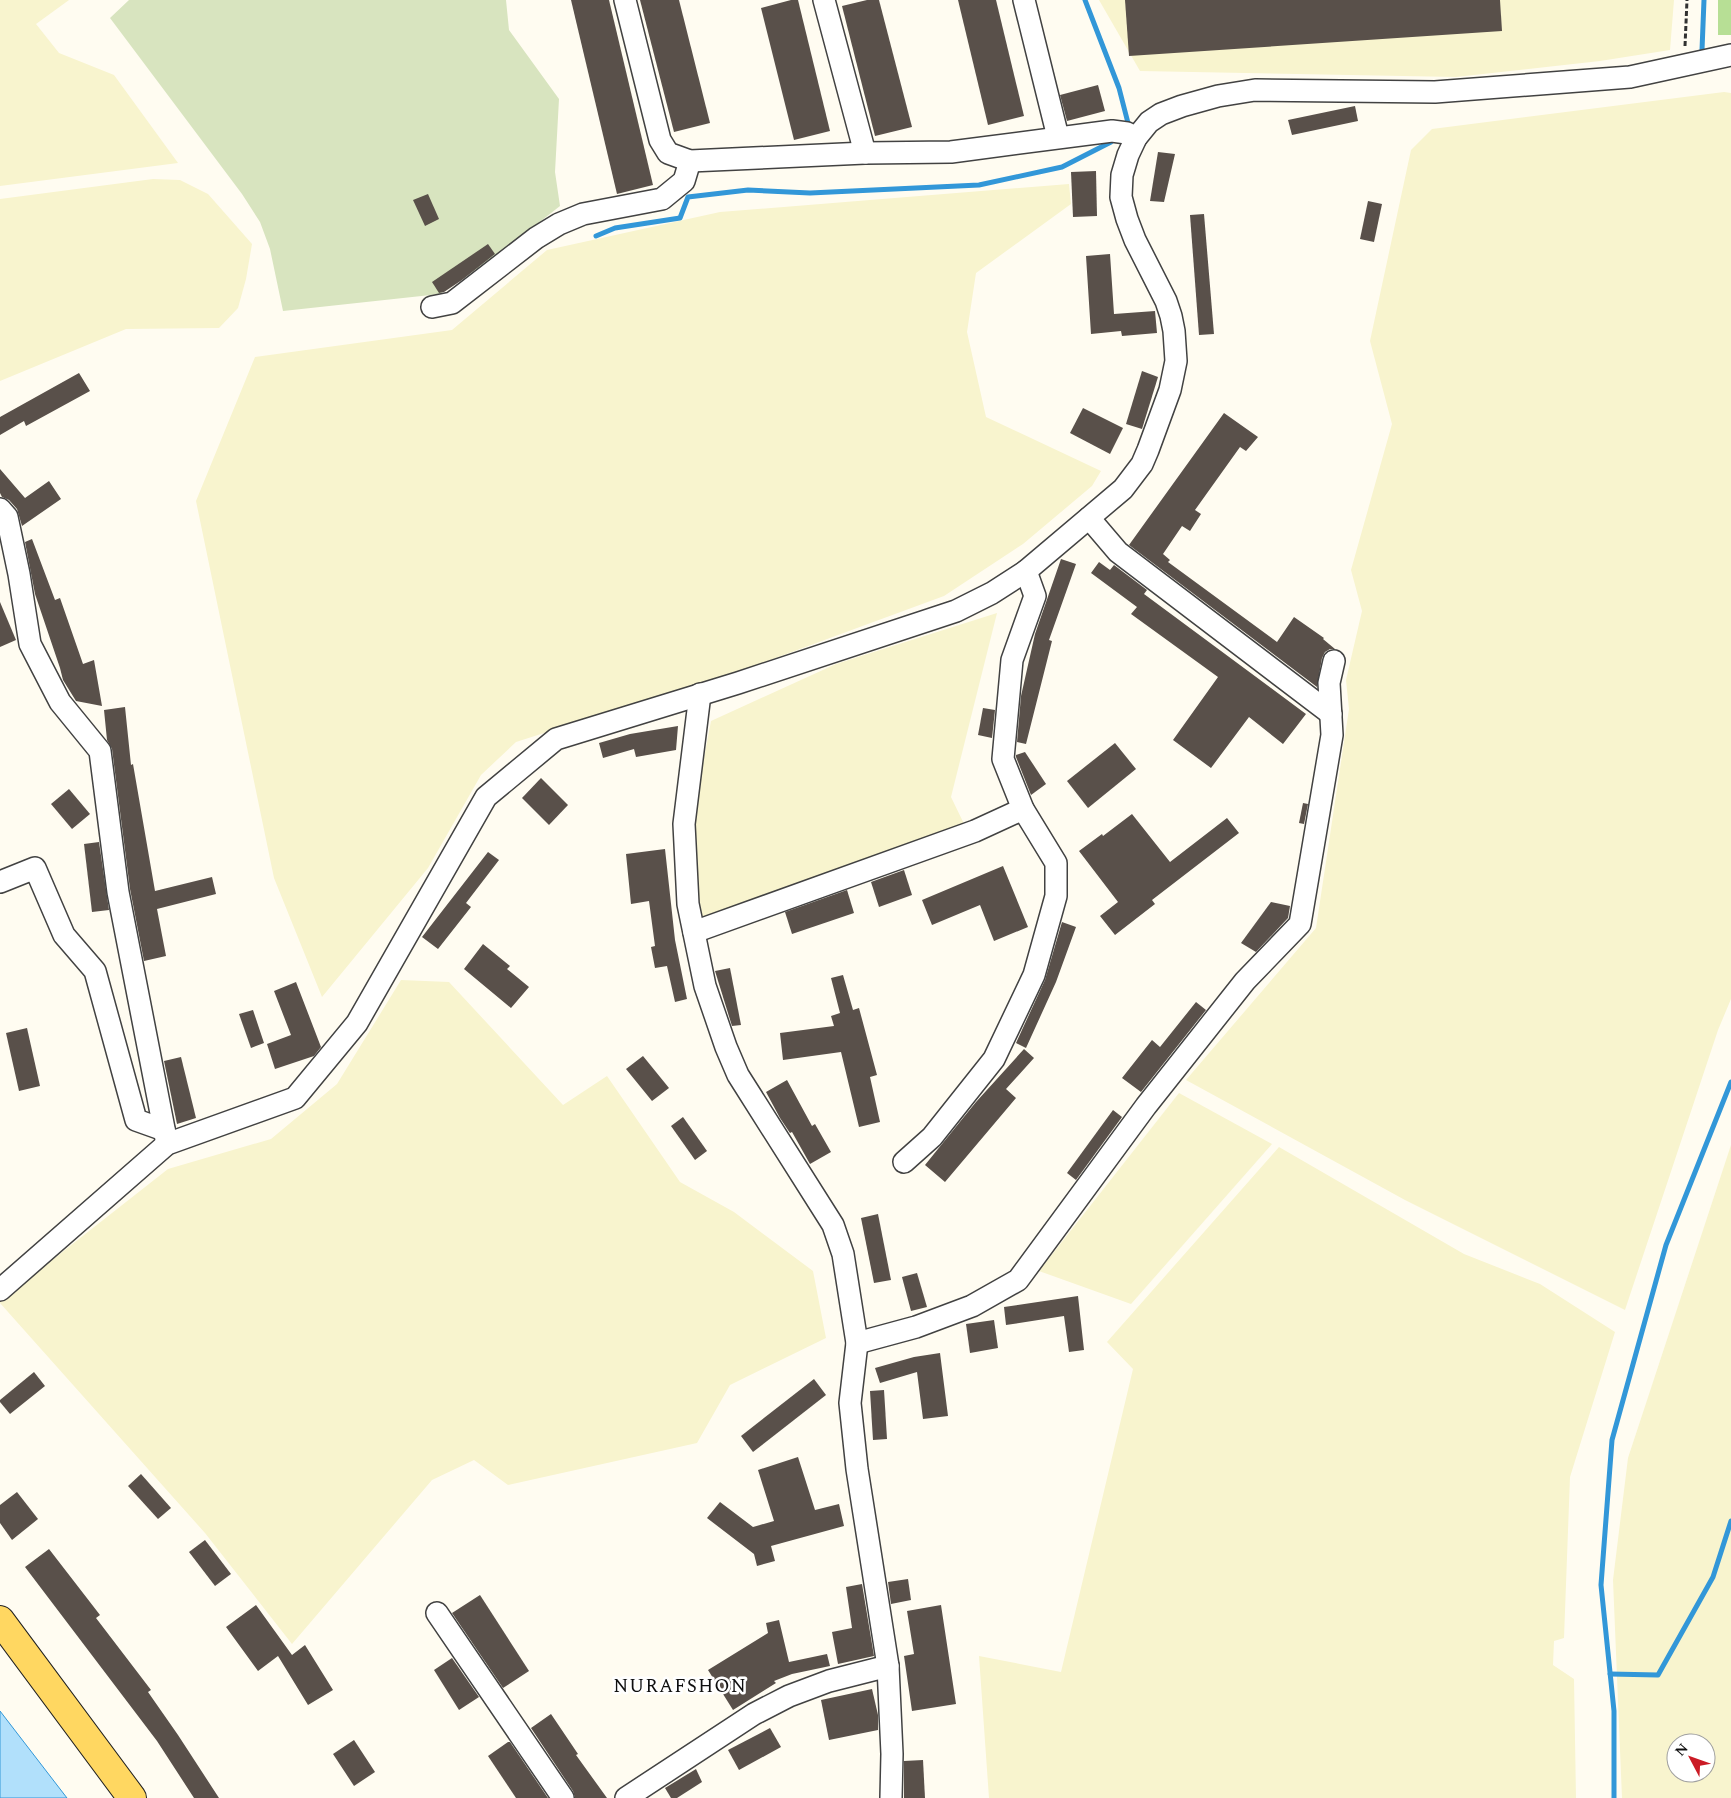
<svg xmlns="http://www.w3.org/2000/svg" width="1731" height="1798" font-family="Spectral,serif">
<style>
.farmland{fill:#f8f4ce;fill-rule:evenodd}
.forest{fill:#b7df95}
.cemetery{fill:#d8e4bf}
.water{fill:#b1e0fb;stroke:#3297d8}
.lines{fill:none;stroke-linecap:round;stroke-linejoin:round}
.stream{stroke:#3297d8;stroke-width:5}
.building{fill:#59504a}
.minor-casing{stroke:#424242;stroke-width:24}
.major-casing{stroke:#202020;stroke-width:30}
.path{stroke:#313131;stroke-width:3;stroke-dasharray:5 2.5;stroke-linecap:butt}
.minor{stroke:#fff;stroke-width:21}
.major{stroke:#ffd761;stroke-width:28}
.labels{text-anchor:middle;stroke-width:5;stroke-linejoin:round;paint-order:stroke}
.quarter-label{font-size:19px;letter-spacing:1px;fill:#0f0f0f;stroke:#fff}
</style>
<rect width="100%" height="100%" fill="#fffcf1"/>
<!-- farmland -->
<g class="farmland">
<polygon points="0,0 69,0 36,24 59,53 114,75 178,163 0,186"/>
<polygon points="1099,0 1674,0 1670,50 1600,61 1456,77 1140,71"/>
<polygon points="1724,92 1731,93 1731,999 1718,1030 1625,1310 1405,1200 1186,1080 1316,928 1349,709 1346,680 1362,611 1351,570 1392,424 1370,341 1411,150 1432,129"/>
<polygon points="153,179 180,180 208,194 252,244 246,279 238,308 219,328 126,329 0,381 0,199"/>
<polygon points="1069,184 1071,204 976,273 967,332 986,417 1101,471 1092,486 1023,544 944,596 754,666 516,742 481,775 428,868 322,997 274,878 196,501 255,357 452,330 547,250 720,212"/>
<polygon points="997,613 951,797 967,830 699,921 690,832 711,721 836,664"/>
<polygon points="401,980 449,982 563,1105 607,1076 680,1182 734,1212 813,1271 826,1338 730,1385 697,1443 508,1485 474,1460 432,1480 292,1644 205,1533 0,1303 0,1301 168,1169 271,1139 337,1084"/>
<polygon points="1179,1093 1272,1144 1131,1304 1039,1271"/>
<path d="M1731,1145V1798H1622L1613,1580L1628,1458ZM1676,1743H1706V1773H1676Z"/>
<polygon points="1279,1147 1464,1254 1540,1284 1615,1332 1570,1477 1564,1638 1554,1641 1553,1665 1574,1679 1576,1798 989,1798 979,1656 1061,1672 1133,1369 1107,1342"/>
</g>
<!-- forest -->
<rect class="forest" x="1718" y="0" width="13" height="35"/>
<!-- cemetery -->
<polygon class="cemetery" points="129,0 506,0 509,30 559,99 555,172 560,206 496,256 440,294 283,311 270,249 260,222 242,194 110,18"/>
<!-- water -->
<polygon class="water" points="0,1711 67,1798 0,1798"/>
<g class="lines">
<!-- stream -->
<g class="stream">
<polyline points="1085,0 1119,88 1128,123 1125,126"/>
<polyline points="1702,50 1704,0"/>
<polyline points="596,236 615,228 680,218 688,197 748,190 810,193 979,185 1062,167 1111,142 1115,138"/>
<polyline points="1610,1674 1658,1675 1713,1577 1731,1521"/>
<polyline points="1614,1798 1614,1711 1601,1585 1612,1440 1666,1245 1731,1082"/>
</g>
</g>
<!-- building -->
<g class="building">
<polygon points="571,0 609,0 653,185 617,194"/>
<polygon points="640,0 679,0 710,123 674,132"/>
<polygon points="791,0 798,0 830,131 794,140 761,8"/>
<polygon points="867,0 879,0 912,127 875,136 842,6"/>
<polygon points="958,0 996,0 1024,116 988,125"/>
<polygon points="1125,0 1500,0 1502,31 1129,56"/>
<polygon points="1098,85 1105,111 1067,121 1060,95"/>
<polygon points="1355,106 1358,121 1292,135 1288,120"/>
<polygon points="1158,152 1175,154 1164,202 1150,201"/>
<polygon points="1096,171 1097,216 1073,217 1071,172"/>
<polygon points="428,194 439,219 425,226 413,200"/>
<polygon points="1368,201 1382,204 1374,242 1360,239"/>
<polygon points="1204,214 1214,334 1199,335 1190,215"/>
<polygon points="488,244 495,254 462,280 444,292 439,293 432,282"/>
<polygon points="1110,254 1114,314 1155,311 1157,333 1122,336 1121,331 1091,334 1086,256"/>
<polygon points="1142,371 1158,377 1142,429 1126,424"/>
<polygon points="79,373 90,391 26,426 24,421 0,435 0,417"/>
<polygon points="1083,408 1123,428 1110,454 1070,433"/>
<polygon points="1224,413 1258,437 1246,451 1240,447 1195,510 1201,514 1190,531 1182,526 1163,554 1170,560 1168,562 1277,642 1294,617 1324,638 1323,639 1335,649 1330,649 1325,652 1322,658 1317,687 1129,545"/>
<polygon points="0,469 25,498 49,481 61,499 22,526 17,509 9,500 2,497 0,493"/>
<polygon points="32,539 55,600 60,598 83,664 94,660 102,706 76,701 63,680 60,668 35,594 25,542"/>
<polygon points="1061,559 1076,564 1049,640 1052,641 1026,744 1017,742 1021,696 1035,634"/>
<polygon points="1099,562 1110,570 1114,565 1147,590 1144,594 1306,714 1283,744 1249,717 1211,768 1173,740 1218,677 1131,614 1137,607 1091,573"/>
<polygon points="0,602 16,640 0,647"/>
<polygon points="125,707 131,765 133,764 155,891 212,877 216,894 157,909 166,956 144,961 130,889 112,749 107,740 104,710"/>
<polygon points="983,708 995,710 992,738 978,735"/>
<polygon points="678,726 676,750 636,757 634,749 603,758 599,743 630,734"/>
<polygon points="1115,743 1136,769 1088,808 1067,781"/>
<polygon points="1025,752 1046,784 1031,795 1016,757 1016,755"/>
<polygon points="541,778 568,805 549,825 522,798"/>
<polygon points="69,789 90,814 72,829 51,804"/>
<polygon points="1303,803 1308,804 1304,824 1299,823"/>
<polygon points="1132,814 1170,862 1227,818 1239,833 1152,900 1155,904 1115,935 1100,916 1118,902 1079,851 1102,834 1103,836"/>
<polygon points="99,842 109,910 92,912 84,844"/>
<polygon points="665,849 675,940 687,999 675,1002 667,966 655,968 651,947 655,946 649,901 631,904 626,854"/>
<polygon points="488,852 499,860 466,903 471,907 438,949 422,937"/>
<polygon points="1003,866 1028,927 994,941 980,905 932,925 922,900"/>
<polygon points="904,870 912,895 879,907 871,882"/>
<polygon points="847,890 854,913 792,934 785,912"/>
<polygon points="1271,902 1290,906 1288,918 1256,952 1241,943"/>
<polygon points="1062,922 1076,927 1056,982 1026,1048 1016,1043 1045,980"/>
<polygon points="483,944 510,966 507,969 529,987 511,1008 464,969"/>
<polygon points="730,968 741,1025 732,1026 715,971"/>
<polygon points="843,975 853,1010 859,1008 877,1075 870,1077 880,1122 859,1127 841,1052 783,1060 780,1033 834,1026 831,1016 840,1013 831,978"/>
<polygon points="296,982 321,1047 314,1056 275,1069 267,1044 291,1035 274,991"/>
<polygon points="1196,1002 1206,1010 1141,1092 1122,1078 1152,1040 1160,1047"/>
<polygon points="253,1010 264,1043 251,1048 239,1014"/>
<polygon points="27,1028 40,1086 19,1091 6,1033"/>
<polygon points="1024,1049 1034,1058 1006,1089 1016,1098 945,1182 925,1165 976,1102"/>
<polygon points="643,1056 669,1088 652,1101 626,1069"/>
<polygon points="181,1057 196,1118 177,1124 164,1061"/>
<polygon points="787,1080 812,1126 815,1124 831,1152 810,1164 792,1132 790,1133 780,1118 766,1092"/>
<polygon points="1113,1110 1122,1117 1076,1180 1067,1173"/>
<polygon points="683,1117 707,1151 695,1160 671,1126"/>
<polygon points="878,1214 891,1280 874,1283 861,1218"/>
<polygon points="917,1273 927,1307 911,1311 902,1277"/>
<polygon points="1078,1296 1084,1350 1069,1352 1064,1316 1006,1325 1004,1307"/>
<polygon points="994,1320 998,1348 970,1353 966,1324"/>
<polygon points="940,1353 948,1416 923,1419 917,1372 880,1383 875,1368 914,1357"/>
<polygon points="34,1372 45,1386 10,1414 0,1402 0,1400"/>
<polygon points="814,1379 826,1395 753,1452 741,1436"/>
<polygon points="884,1390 887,1439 873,1440 870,1391"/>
<polygon points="798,1457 815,1510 839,1504 844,1526 771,1546 775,1561 757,1566 754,1554 707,1518 720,1502 753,1527 774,1521 758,1470"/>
<polygon points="141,1474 171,1508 158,1519 128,1486"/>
<polygon points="17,1492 38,1519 12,1540 0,1523 0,1505"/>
<polygon points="205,1540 231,1574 215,1586 189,1552"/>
<polygon points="49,1549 100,1615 96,1618 151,1690 148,1692 178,1735 219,1798 194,1798 157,1741 25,1567"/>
<polygon points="908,1579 911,1600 891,1604 888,1582"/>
<polygon points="862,1584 874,1656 838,1664 832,1632 852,1628 846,1587"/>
<polygon points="480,1595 529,1671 503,1688 452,1613"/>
<polygon points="256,1605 292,1655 305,1645 333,1690 308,1705 278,1656 258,1671 226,1627"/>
<polygon points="941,1605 956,1704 912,1711 904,1656 914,1654 907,1611"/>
<polygon points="779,1620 789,1662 827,1654 830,1666 792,1674 774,1681 776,1683 733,1710 708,1670 768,1633 766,1623"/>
<polygon points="452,1658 479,1697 459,1710 434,1670"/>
<polygon points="872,1689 878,1715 878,1730 829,1740 821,1700"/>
<polygon points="551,1714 578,1754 576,1755 607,1798 575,1798 573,1791 531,1728"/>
<polygon points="770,1728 781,1747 739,1770 728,1750"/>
<polygon points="354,1740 375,1772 354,1786 333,1754"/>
<polygon points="508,1742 510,1742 548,1798 516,1798 488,1756"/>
<polygon points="923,1760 925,1798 904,1798 904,1761"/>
<polygon points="696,1769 702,1782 677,1798 671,1798 665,1788"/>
</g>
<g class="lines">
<!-- minor casing -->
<g class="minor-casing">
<g id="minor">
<polyline points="625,0 660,140 668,153 690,161 865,153 951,152 1112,131 1127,133 1136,138"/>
<polyline points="824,0 865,153"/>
<polyline points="1024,0 1058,137"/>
<polyline points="432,307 452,303 536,238 559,224 583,214 662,199 684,181 690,161"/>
<polyline points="0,509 7,517 19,574 30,644 60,702 100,751 118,892 167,1144"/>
<polyline points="1089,518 1118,552 1331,714"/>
<polyline points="700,694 684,824 688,904 705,986 726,1047 738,1075 833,1225 843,1254 857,1343 850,1403 857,1469 888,1666 892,1754 891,1798"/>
<polyline points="0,882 35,868 64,935 95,971 136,1120 164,1130"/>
<polyline points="694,932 975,831 1023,809"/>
<polyline points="904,1162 932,1137 994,1059 1034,975 1056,896 1056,863 1023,809 1003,759 1012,660 1035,596 1026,571"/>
<polyline points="0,1290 167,1144 295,1098 357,1023 486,797 556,739 738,683 956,611 992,593 1026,571 1123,489 1142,464 1148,450 1170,390 1176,361 1174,331 1171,316 1166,301 1135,240 1127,219 1121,197 1122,175 1128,155 1136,138 1149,122 1161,114 1182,106 1218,96 1255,90 1435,92 1630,77 1731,55"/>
<polyline points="857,1343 916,1327 972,1306 1018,1280 1146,1106 1245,981 1300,924 1332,735 1329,683 1334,661"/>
<polyline points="437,1613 563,1798"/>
<polyline points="626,1798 754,1714 789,1696 829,1681 888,1666"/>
</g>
</g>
<!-- major casing -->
<g class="major-casing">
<polyline id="major" points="0,1620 132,1798"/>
</g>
<!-- path -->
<polyline class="path" points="1685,46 1687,0"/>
<!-- minor -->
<use href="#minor" class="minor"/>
<!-- major -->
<use href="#major" class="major"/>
</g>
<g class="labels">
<!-- quarter labels -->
<g class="quarter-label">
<text x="680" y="1692">NURAFSHON</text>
</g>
</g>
<!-- north arrow -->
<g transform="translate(1691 1758) rotate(311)"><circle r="24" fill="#ffffff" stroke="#9f9f9f"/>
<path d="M0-4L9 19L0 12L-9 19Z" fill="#cb1b25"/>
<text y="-8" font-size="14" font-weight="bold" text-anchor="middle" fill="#0f0f0f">N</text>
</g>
</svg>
